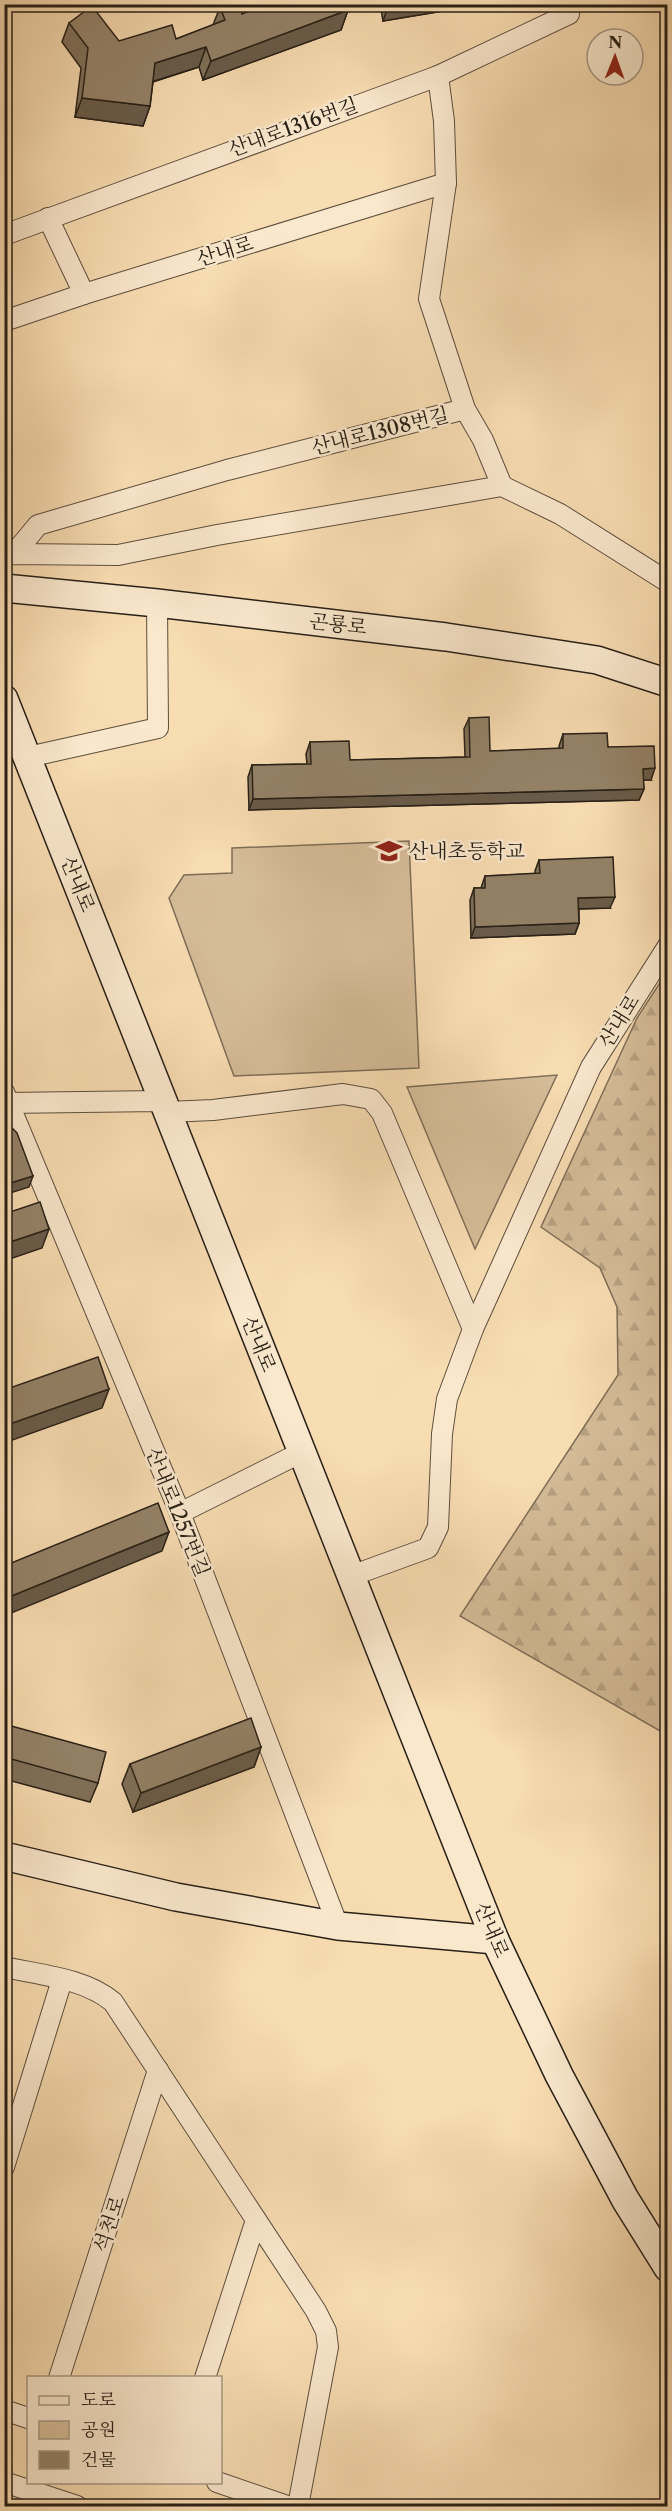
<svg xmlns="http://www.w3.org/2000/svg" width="672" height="2511" font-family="'Libre Caslon Text','Noto Serif KR',serif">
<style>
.forest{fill:url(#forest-firs);stroke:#7e6e58;stroke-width:1.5}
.park{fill:#d5bc98;stroke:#7e6e58;stroke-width:1.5}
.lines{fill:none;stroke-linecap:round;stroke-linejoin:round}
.street-casing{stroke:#5c4f3e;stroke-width:22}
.secondary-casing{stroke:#282017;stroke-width:30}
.street{stroke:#fae8cd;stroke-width:20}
.secondary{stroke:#fae8cd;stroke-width:27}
.wall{fill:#7f7059;stroke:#282017;stroke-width:1.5}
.shaded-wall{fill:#685b49;stroke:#282017;stroke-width:1.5}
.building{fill:#948268;stroke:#282017;stroke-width:1.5}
.labels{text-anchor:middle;stroke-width:5;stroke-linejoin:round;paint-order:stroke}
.street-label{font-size:20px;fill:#282017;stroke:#fae8cd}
.poi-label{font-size:20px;fill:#282017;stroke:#fae8cd;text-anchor:start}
</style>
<defs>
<pattern id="forest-firs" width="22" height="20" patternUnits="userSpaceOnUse" patternTransform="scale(1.5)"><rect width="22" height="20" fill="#d5bc98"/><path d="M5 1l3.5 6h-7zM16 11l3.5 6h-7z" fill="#b7a182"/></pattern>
</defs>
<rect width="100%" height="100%" fill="#f8dcb2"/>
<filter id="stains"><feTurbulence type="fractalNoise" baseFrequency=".00333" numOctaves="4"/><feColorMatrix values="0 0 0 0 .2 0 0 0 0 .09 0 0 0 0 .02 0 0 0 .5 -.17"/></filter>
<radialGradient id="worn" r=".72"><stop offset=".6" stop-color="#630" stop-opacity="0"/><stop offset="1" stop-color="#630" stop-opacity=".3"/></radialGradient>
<!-- forest -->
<polygon class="forest" points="667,972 667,1735 460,1616 618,1375 617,1307 600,1268 541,1227 637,1018"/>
<!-- park -->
<g class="park">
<polygon points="409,841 419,1068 234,1076 169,898 184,875 232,873 232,848"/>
<polygon points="557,1075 475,1249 407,1087"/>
</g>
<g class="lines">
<!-- street casing -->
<g class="street-casing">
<g id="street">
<polyline points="438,76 444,121 446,183 429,299 465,409 483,440 502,486"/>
<polyline points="48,218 84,294"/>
<polyline points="4,235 438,76 569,14 566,4"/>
<polyline points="4,321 84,294 446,183"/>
<polyline points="14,554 38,525 227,470 465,409"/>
<polyline points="4,556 14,554 118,555 217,535 502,486 560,514 668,582"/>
<polyline points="28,757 158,728 157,603"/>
<polyline points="4,1092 180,1513 338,1926"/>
<polyline points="4,1103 160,1101 168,1112 213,1110 343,1094 371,1099 382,1113 473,1329"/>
<polyline points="180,1513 302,1452"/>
<polyline points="351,1576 428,1548 438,1527 442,1434 447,1399 473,1329 591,1067 668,946"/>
<path d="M4,1967C40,1975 84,1978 113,2002L316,2311L326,2331L328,2347L298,2506"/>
<polyline points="4,2167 62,1980"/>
<polyline points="59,2378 158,2070"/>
<polyline points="205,2378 256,2220"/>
<polyline points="4,2410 28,2418"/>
<polyline points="4,2482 77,2506"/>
<polyline points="217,2482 287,2506"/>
</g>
</g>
<!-- secondary casing -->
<g class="secondary-casing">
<g id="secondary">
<polyline points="4,588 157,603 446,637 597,660 668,683"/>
<polyline points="4,699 495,1940 559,2075 625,2199 668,2268"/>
<polyline points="4,1856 176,1897 338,1926 495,1940"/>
</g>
</g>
<!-- street -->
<use href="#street" class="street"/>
<!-- secondary -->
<use href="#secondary" class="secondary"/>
</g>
<!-- wall -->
<g class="wall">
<polygon points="380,4 470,4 461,8 383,21"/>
<polygon points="220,7 242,14 348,10 341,30 203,80 199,67 153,82 150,106 143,126 75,117 81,68 62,42 69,23 119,41 176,39 213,25"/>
<polygon points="469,718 490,751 559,749 559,746 563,734 608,747 651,780 643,780 644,789 639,800 249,810 248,777 252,765 307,764 306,754 310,742 350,760 465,757 464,729"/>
<polygon points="539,860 610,908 579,909 579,923 575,934 471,938 470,900 474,888 481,888 485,876 535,874 535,871"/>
<polygon points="4,1724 98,1783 90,1802 4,1779"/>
<polygon points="261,1747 254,1767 133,1812 122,1784 130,1764"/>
</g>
<!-- shaded-wall -->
<g class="shaded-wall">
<polygon points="389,4 470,4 461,8 383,21"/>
<polygon points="348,10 341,30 203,80 211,61"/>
<polygon points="206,47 199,67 148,83 155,63"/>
<polygon points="82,98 150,106 143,126 75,117"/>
<polygon points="655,768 651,780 639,780 643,769"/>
<polygon points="644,789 639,800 249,810 253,799"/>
<polygon points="615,897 610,908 574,909 578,898"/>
<polygon points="579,923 575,934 471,938 475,927"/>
<polygon points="33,1176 29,1187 4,1195 4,1185"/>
<polygon points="49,1229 42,1248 4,1261 4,1244"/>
<polygon points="109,1389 102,1408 4,1443 4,1426"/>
<polygon points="169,1532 162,1551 4,1616 4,1599"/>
<polygon points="261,1747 254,1767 133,1812 141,1793"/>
</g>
<!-- building -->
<g class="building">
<polygon points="226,4 239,4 242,14 268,4 346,4 348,10 211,61 206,47 155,63 150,106 82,98 88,48 69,23 92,6 119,41 172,25 176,39 225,20 220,7"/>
<polygon points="489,717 490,751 563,748 563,734 607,733 608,747 654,746 655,768 643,769 644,789 253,799 252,765 311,764 310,742 349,741 350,760 470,757 469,718"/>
<polygon points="613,857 615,897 578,898 579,923 475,927 474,888 485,888 485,876 540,873 539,860"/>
<polygon points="4,1121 7,1123 17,1133 33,1176 4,1185"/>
<polygon points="40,1202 49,1229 4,1244 4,1214"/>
<polygon points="98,1357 109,1389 4,1426 4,1390"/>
<polygon points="158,1503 169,1532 4,1599 4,1566"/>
<polygon points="251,1718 261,1747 141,1793 130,1764"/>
<polygon points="4,1724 106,1752 98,1783 4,1757"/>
</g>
<!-- icons -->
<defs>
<g id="school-bare" transform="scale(2.07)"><path d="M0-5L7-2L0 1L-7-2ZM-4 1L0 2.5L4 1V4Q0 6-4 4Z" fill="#8f2418" stroke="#fae8cd" stroke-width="2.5" paint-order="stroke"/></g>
</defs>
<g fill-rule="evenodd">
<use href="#school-bare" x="389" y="851"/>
</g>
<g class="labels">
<!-- street labels -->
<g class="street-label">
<text transform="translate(293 127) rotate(-20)" y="7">산내로1316번길</text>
<text transform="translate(225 251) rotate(-17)" y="7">산내로</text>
<text transform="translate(380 431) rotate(-14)" y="7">산내로1308번길</text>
<text transform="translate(338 624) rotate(7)" y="7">곤룡로</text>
<text transform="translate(78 884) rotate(68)" y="7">산내로</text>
<text transform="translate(619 1021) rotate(-58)" y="7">산내로</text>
<text transform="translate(259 1344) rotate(68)" y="7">산내로</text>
<text transform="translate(178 1512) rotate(68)" y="7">산내로1257번길</text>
<text transform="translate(492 1930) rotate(67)" y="7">산내로</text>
<text transform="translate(109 2224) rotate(-72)" y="7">석천로</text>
</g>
<!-- poi labels -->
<g class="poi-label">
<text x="409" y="858">산내초등학교</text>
</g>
</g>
<!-- margin -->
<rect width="672" height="2511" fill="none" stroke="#f8dcb2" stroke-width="24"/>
<rect x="6" y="6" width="660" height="2499" fill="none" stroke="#282017" stroke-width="3"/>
<rect x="12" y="12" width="648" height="2487" fill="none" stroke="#282017" stroke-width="1.5"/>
<!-- legend -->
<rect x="27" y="2376" width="195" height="108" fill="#fae8cd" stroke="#a69884" stroke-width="1.5"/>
<rect x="39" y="2396" width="30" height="9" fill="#fae8cd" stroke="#a69884" stroke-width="1.5"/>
<text x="81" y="2406" font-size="18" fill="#282017">도로</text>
<rect x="39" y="2421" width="30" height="18" fill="#d5bc98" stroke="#a69884" stroke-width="1.5"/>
<text x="81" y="2436" font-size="18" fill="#282017">공원</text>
<rect x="39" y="2451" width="30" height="18" fill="#948268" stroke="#a69884" stroke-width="1.5"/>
<text x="81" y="2466" font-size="18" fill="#282017">건물</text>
<!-- north arrow -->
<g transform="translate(615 57) rotate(1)"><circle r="28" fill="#fae8cd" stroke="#a69884" stroke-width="1.5"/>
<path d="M0-4.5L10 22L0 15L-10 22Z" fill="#8f2418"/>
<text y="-9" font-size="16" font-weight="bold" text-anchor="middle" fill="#282017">N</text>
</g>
<rect width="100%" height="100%" filter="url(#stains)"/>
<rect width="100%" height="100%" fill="url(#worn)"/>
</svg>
